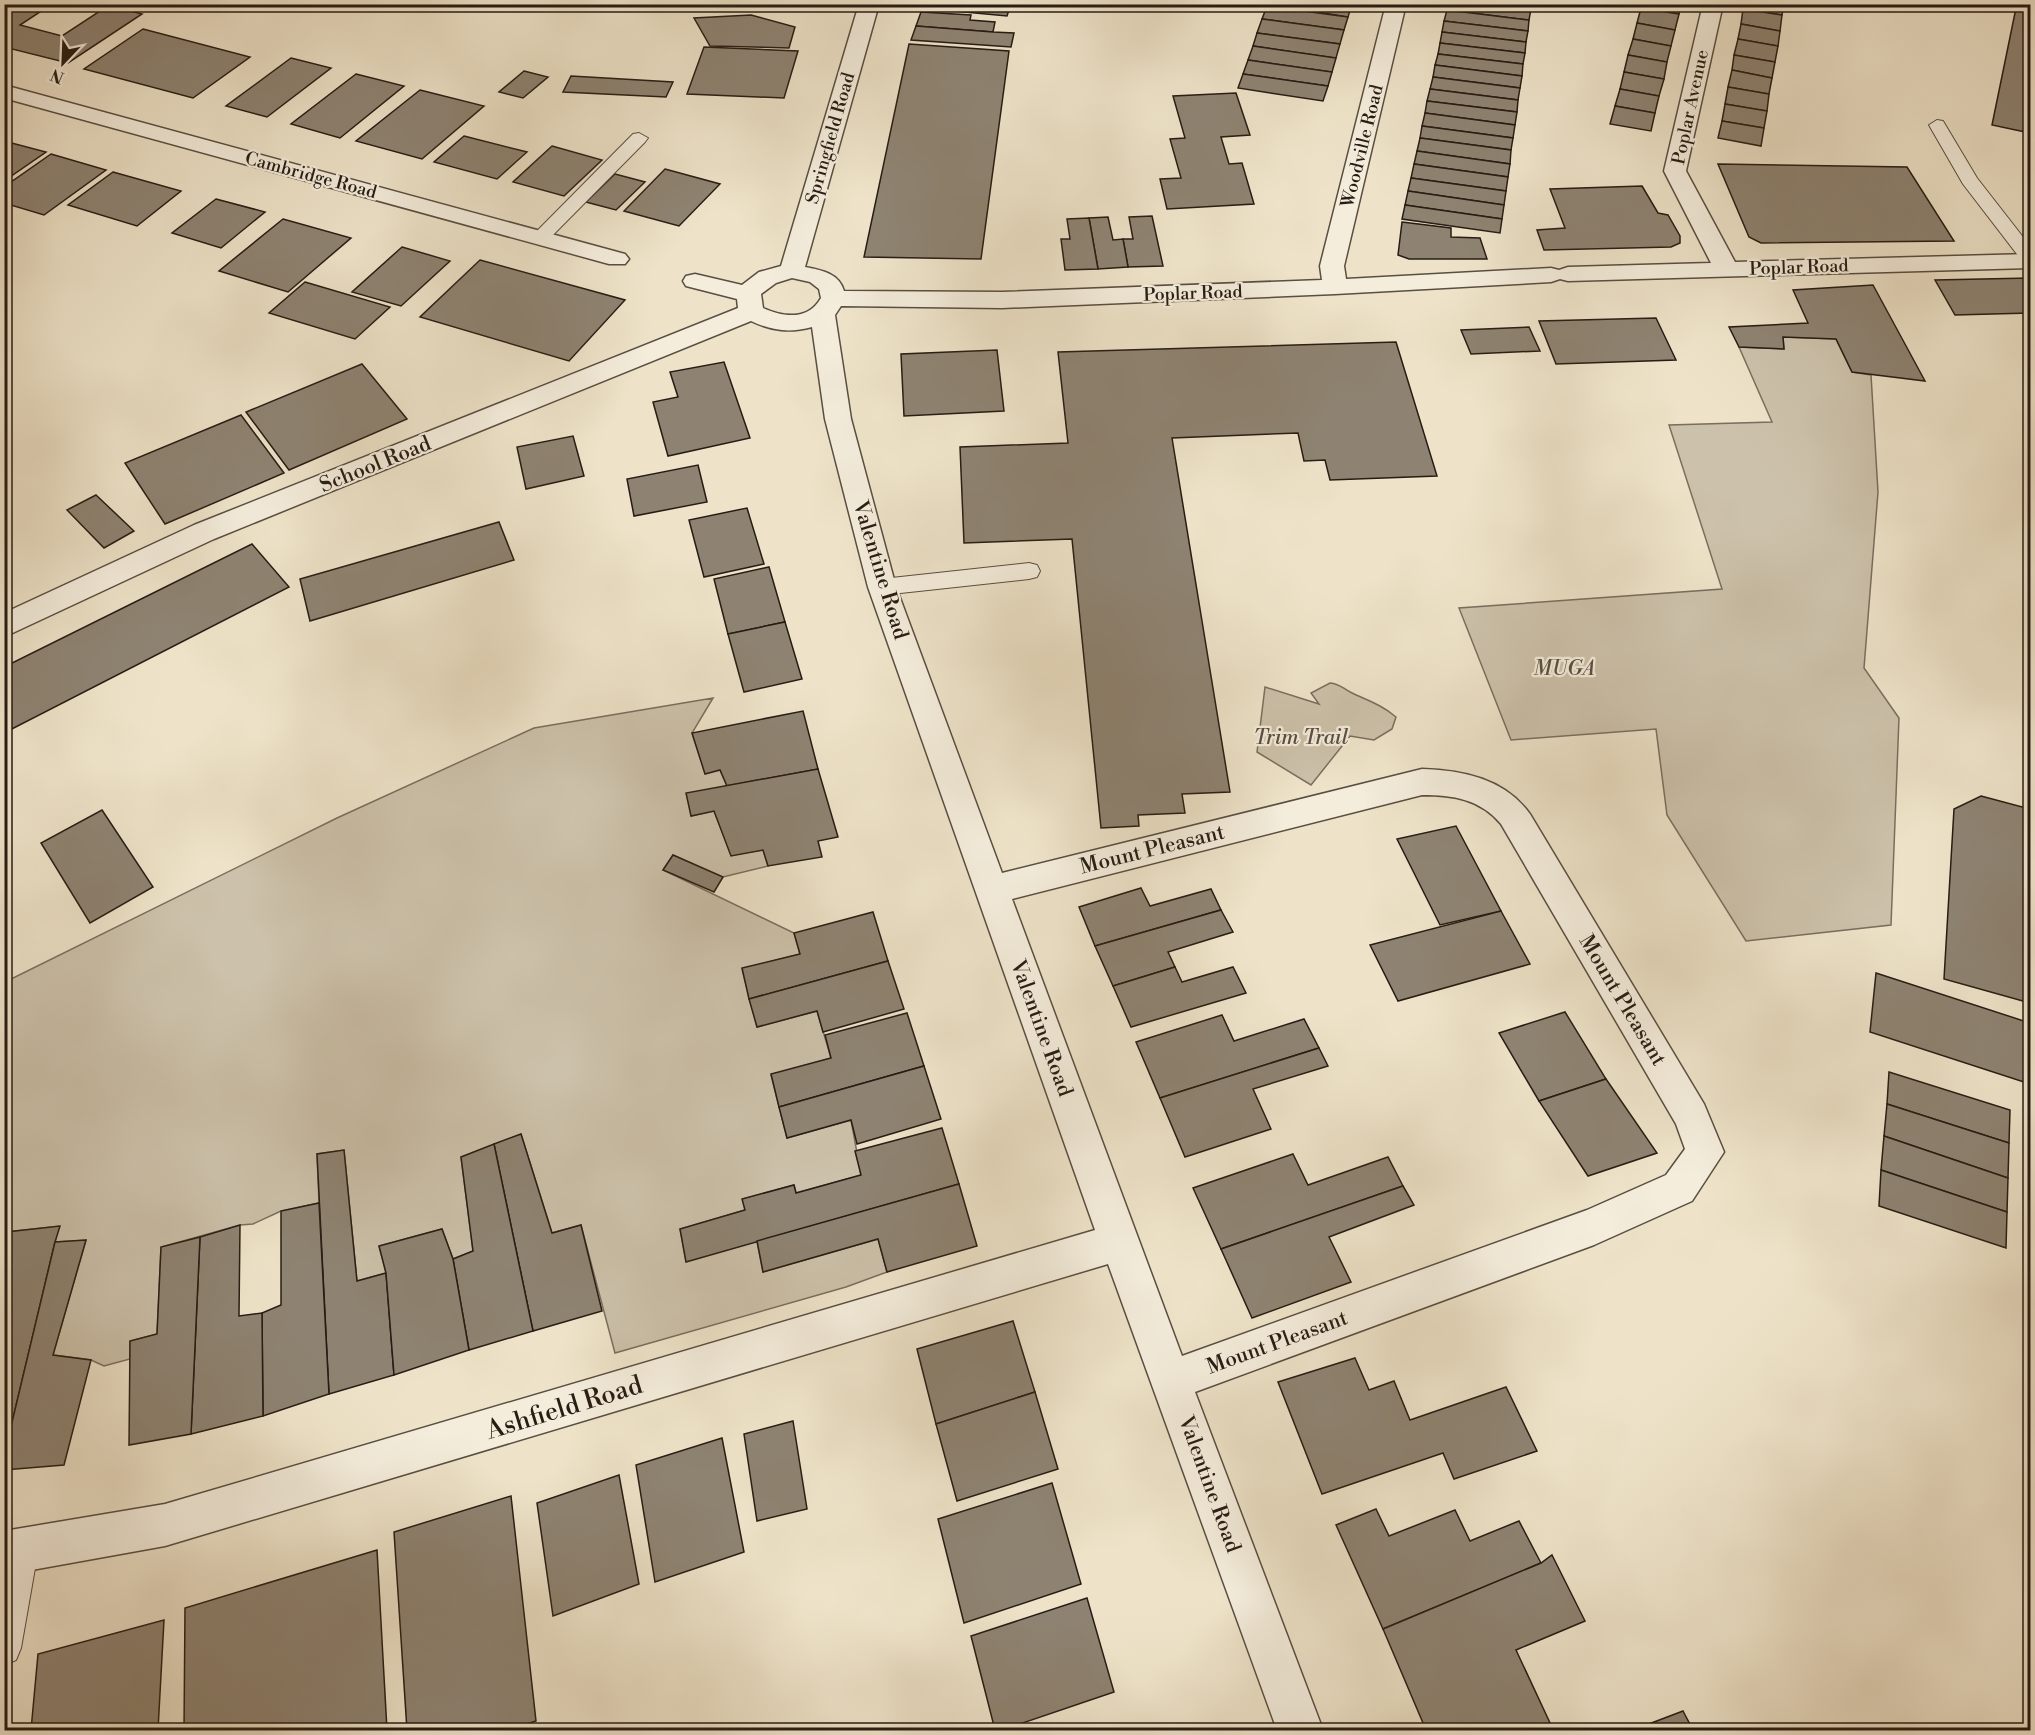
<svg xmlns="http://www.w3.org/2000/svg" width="2035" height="1735" font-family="'Libre Bodoni',serif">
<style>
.green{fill:#ccc1aa;stroke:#7a6e5f;stroke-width:1.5}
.building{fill:#8e8372;stroke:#271c14;stroke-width:1.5}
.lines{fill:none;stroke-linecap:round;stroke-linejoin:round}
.lane-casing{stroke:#594e41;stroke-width:2}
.street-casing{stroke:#594e41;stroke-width:3}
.lane{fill:#f4eddc;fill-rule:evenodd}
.street{fill:#f4eddc;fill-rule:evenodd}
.labels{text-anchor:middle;stroke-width:4.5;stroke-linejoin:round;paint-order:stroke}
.far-street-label{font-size:18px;fill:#271c14;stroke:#f4eddc}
.street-label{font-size:21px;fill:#271c14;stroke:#f4eddc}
.park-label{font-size:21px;font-style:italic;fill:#594e41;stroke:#f4eddc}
.near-street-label{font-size:26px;fill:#271c14;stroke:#f4eddc}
</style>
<rect width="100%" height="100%" fill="#eee3c9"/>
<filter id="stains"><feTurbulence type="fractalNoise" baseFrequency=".00333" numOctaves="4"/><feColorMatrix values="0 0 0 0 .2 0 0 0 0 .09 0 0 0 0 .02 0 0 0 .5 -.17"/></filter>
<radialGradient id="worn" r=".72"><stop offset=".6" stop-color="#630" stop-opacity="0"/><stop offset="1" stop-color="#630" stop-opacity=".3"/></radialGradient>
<!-- green -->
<g class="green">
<polygon points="1783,337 1836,339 1852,372 1871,375 1878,492 1864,668 1899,718 1891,925 1746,941 1667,815 1656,729 1511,740 1459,608 1722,589 1669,425 1772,422 1739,347 1784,349"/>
<path d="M1330,683C1341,684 1343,689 1352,693C1369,701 1382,705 1396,717L1392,729L1374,740L1350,736L1311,785L1257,752L1265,687L1319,704L1311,693Z"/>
<polygon points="713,698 692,733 705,773 720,770 727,786 691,816 714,811 731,855 763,850 768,866 723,877 673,855 663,870 794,933 800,954 742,969 757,1027 817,1011 831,1058 771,1075 787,1138 851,1120 861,1175 796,1193 794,1185 743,1199 745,1210 680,1229 686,1261 757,1241 763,1272 878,1239 887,1272 846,1287 615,1353 581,1225 552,1233 521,1134 461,1157 473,1251 453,1259 442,1229 379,1246 386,1273 357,1281 344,1150 317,1154 319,1203 281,1211 253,1224 240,1225 161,1247 157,1334 130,1341 130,1359 104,1366 91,1360 53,1355 86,1240 55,1242 59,1226 7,1232 5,1238 5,982 337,818 534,728"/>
</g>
<!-- building -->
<g class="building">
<polygon points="19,4 52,4 20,25 62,36 109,5 142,14 68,63 4,47 4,14"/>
<polygon points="923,4 1011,4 1007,16 922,8"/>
<polygon points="1268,4 1352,4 1348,17"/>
<polygon points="1448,4 1492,4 1531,9 1529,20 1447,10"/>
<polygon points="1492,4 1532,4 1531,9"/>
<polygon points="1642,4 1681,4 1679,14 1641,8"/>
<polygon points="1744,4 1784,4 1782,15 1743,9"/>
<polygon points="1267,6 1348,17 1344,30 1262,19"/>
<polygon points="1641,8 1679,14 1675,30 1637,23"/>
<polygon points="2016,8 2030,11 2030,133 1992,125"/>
<polygon points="1743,9 1782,15 1780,31 1741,24"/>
<polygon points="1447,10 1529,20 1528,31 1444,21"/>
<polygon points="921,12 971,15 970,20 995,22 993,32 916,26"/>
<polygon points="751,15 795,27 789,48 710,46 694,18"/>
<polygon points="1262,19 1344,30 1340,44 1257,33"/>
<polygon points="1444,21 1528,31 1526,42 1442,32"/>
<polygon points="1637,23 1675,30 1671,46 1633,39"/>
<polygon points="1741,24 1780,31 1778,46 1738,39"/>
<polygon points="916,26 993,32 1014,33 1011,47 911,40"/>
<polygon points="143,29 250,57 193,98 84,69"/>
<polygon points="1442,32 1526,42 1525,53 1440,43"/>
<polygon points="1257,33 1340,44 1336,58 1253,46"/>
<polygon points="1633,39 1671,46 1667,62 1628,55"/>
<polygon points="1738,39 1778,46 1775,62 1734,55"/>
<polygon points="1440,43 1525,53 1523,64 1438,54"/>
<polygon points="909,44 1009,51 981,259 864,257"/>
<polygon points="1253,46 1336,58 1332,72 1248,60"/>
<polygon points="704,47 798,51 784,98 687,94"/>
<polygon points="1438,54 1523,64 1522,76 1435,65"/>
<polygon points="1628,55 1667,62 1664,79 1624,72"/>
<polygon points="1734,55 1775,62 1772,78 1732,70"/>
<polygon points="291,58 331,68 267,117 226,106"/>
<polygon points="1248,60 1332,72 1328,86 1243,74"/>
<polygon points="1435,65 1522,76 1520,88 1433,77"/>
<polygon points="1732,70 1772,78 1769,94 1728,87"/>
<polygon points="524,71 548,77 523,98 499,92"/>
<polygon points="1624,72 1664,79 1659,96 1620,89"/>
<polygon points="356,74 404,86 340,138 291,124"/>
<polygon points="1243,74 1328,86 1323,101 1238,88"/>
<polygon points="571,76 673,82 666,97 563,92"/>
<polygon points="1433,77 1520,88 1518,100 1430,89"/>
<polygon points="1728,87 1769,94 1767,111 1725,104"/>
<polygon points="1430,89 1518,100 1517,112 1427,101"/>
<polygon points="1620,89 1659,96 1655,113 1615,106"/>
<polygon points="420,90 484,106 422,159 356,141"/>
<polygon points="1236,93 1250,135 1221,137 1229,164 1242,163 1254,204 1167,209 1160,179 1181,178 1170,139 1185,138 1173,96"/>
<polygon points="1427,101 1517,112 1515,125 1425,113"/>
<polygon points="1725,104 1767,111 1764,128 1722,121"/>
<polygon points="1615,106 1655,113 1651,131 1610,124"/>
<polygon points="1425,113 1515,125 1513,138 1422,126"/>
<polygon points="1722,121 1764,128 1761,146 1718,138"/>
<polygon points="1422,126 1513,138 1511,150 1420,138"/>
<polygon points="464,136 527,152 497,179 434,162"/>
<polygon points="1420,138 1511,150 1510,164 1417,151"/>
<polygon points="4,141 46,152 4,181"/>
<polygon points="552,146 602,160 564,196 513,182"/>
<polygon points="1417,151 1510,164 1508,177 1414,164"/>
<polygon points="51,154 106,170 44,215 4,203 4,187"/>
<polygon points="1414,164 1508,177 1506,191 1411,178"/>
<polygon points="1718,164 1907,167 1954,241 1761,243 1749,237"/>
<polygon points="665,169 720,184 679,226 624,211"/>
<polygon points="113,172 181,191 137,226 68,205"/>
<polygon points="615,174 645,182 616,210 586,202"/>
<polygon points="1411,178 1506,191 1504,205 1408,191"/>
<polygon points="1642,186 1658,213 1668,215 1680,236 1680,243 1671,247 1544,250 1537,230 1565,228 1550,189"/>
<polygon points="1408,191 1504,205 1502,219 1405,205"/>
<polygon points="216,199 265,212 221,248 172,233"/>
<polygon points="1405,205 1502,219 1500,233 1402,219"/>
<polygon points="1152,216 1163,266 1128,267 1123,239 1133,239 1129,217"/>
<polygon points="1108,217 1113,240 1123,239 1128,267 1098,269 1089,218"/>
<polygon points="1089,218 1098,269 1065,270 1061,239 1070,239 1067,219"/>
<polygon points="283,219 351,238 288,292 219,271"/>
<polygon points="1402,222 1451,228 1451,237 1480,238 1487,259 1409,259 1398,255"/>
<polygon points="402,247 450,261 401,306 352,292"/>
<polygon points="480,260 625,300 569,361 420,317"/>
<polygon points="2030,278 2030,313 1955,315 1935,280"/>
<polygon points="305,282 390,307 355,339 269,313"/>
<polygon points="1873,285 1925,381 1852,372 1836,339 1783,337 1784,349 1739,347 1729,327 1808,323 1793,290"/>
<polygon points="1656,318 1676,360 1556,364 1539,321"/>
<polygon points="1529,327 1540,351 1471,354 1461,330"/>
<polygon points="1396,342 1437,476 1330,480 1325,460 1304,461 1298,433 1172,438 1230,792 1182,794 1185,813 1138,815 1139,826 1101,828 1072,539 964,543 960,447 1068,443 1058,352"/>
<polygon points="997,350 1004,411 904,416 901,354"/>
<polygon points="724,362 750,438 668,456 653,402 678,397 670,372"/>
<polygon points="362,364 407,419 289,470 246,412"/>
<polygon points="241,415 284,473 165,524 125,463"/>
<polygon points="573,436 584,476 526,489 517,447"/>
<polygon points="698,465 707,502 634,516 627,479"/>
<polygon points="96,495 134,531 104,548 67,510"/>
<polygon points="747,508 764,564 704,577 689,520"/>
<polygon points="499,522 514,560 310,621 300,579"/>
<polygon points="252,544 289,587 4,733 4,667"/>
<polygon points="769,567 785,622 728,634 714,579"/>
<polygon points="785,622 802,679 744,692 728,634"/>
<polygon points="803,711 818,769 727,786 720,770 705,774 692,733"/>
<polygon points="818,769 838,837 818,841 822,857 768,866 763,850 731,856 714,811 691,816 686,793"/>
<polygon points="1981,796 2030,809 2030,1003 1944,979 1954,809"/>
<polygon points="102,810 153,887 90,923 41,843"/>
<polygon points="1456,826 1501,911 1440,925 1397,839"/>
<polygon points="673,855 723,877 714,892 663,870"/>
<polygon points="1141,888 1150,906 1211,889 1221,910 1095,946 1079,907"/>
<polygon points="1221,910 1233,932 1168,952 1175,967 1113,986 1095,946"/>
<polygon points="1501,911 1530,964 1398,1001 1370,945"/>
<polygon points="873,912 888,961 749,999 742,968 800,954 794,933"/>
<polygon points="888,961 904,1009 823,1032 817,1011 757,1027 749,999"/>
<polygon points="1175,967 1182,982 1233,967 1246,993 1131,1027 1113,986"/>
<polygon points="1876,973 2030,1023 2030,1084 1870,1032"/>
<polygon points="1565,1012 1606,1079 1539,1101 1499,1033"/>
<polygon points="907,1013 924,1066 779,1107 771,1074 831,1058 825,1035"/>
<polygon points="1222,1015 1234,1041 1304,1019 1319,1048 1160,1098 1136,1042"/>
<polygon points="1319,1048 1328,1066 1253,1089 1271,1129 1185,1157 1160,1098"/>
<polygon points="924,1066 941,1119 857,1144 851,1120 787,1138 779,1107"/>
<polygon points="1889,1072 2010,1110 2009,1143 1887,1104"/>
<polygon points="1606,1079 1657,1153 1588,1176 1539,1101"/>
<polygon points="1887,1104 2009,1143 2008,1178 1884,1136"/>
<polygon points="942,1128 959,1184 686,1262 680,1229 745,1210 742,1199 794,1185 796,1193 861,1175 855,1151"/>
<polygon points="521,1134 552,1233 581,1225 602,1311 533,1331 494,1144"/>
<polygon points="1884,1136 2008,1178 2007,1212 1881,1170"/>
<polygon points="494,1144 533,1331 469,1350 453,1259 473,1251 461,1157"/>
<polygon points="344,1150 357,1281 386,1273 394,1375 329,1394 317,1154"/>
<polygon points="1293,1154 1308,1185 1388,1157 1403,1186 1221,1249 1193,1188"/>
<polygon points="1881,1170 2007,1212 2006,1248 1879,1206"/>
<polygon points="959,1184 977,1246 887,1272 878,1239 763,1272 757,1241"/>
<polygon points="1403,1186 1414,1205 1329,1237 1351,1282 1252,1318 1221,1249"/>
<polygon points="319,1203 329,1394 263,1416 262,1313 281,1305 281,1211"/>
<polygon points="240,1225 239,1316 262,1313 263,1416 191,1434 200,1237"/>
<polygon points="60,1226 55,1242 4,1456 4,1238 6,1232"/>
<polygon points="442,1229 453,1259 469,1350 394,1375 386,1273 379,1246"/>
<polygon points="200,1237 191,1434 129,1445 130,1341 157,1334 161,1247"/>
<polygon points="86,1240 53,1355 91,1360 64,1465 4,1470 4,1456 55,1242"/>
<polygon points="1013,1321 1035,1392 936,1424 917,1349"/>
<polygon points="1355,1358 1369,1390 1394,1381 1410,1420 1506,1387 1537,1451 1454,1479 1443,1453 1322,1494 1278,1382"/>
<polygon points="1035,1392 1058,1469 957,1501 936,1424"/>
<polygon points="793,1421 807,1509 757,1521 744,1434"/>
<polygon points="722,1438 744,1552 655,1582 636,1465"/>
<polygon points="619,1475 639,1584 553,1616 537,1503"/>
<polygon points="1052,1483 1081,1584 964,1623 938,1519"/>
<polygon points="511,1496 536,1721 508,1730 407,1730 394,1532"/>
<polygon points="1376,1509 1389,1536 1455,1510 1470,1541 1519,1521 1541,1563 1383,1629 1336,1525"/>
<polygon points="377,1550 387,1730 184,1730 185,1608"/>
<polygon points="1552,1555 1585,1621 1516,1650 1551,1725 1537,1730 1426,1730 1383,1629 1541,1563"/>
<polygon points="1087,1598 1114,1692 1002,1730 995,1730 971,1636"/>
<polygon points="164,1620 158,1730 31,1730 38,1654"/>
<polygon points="1683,1711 1693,1730 1633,1730"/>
</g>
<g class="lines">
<!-- lane casing -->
<g class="lane-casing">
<g id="lane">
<polygon points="1937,120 1943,121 1977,178 2030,246 2030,263 2023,262 1963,184 1929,125"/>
<polygon points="639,133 648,138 645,142 546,242 534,242 531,238 534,234 633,134"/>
<polygon points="1029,563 1037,565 1040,571 1037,577 1029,579 882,595 874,593 871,587 874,581 882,579"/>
<polygon points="21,1534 33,1539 38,1551 21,1648 16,1660 4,1665 4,1550 9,1539"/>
</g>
</g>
<!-- street casing -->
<g class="street-casing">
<g id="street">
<path d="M859,4H879L805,267C821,270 839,273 844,291L1002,292L1322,280L1320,266L1386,4H1406L1344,266L1346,279L1551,268L1559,270L1568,267L1711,263L1664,171L1703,4H1723L1686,171L1735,262L2030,254V268L1568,281L1560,279L1551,282L1335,294L1002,308L841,306L835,315L851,419L896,587L1002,873L1422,769C1463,770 1505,779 1530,814L1704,1104L1724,1152L1692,1201L1594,1245L1195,1392L1323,1730H1277L1108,1264L165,1546L4,1575V1531L165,1504L1095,1230L868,587L825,419L812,327C790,333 772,331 751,321L214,539L4,637V613L194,525L738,308L737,299L686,286L683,281L686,276L695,274L742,285L759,272L781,266ZM792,278L810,282L819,289L821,298C808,321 783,317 763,308L761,294L776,283ZM1422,795C1453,795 1480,799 1501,824L1676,1124L1685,1149L1666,1175L1587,1210L1182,1356L1012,899Z"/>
<polygon points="4,85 625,254 629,259 625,264 609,264 4,98"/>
</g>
</g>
<!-- lane -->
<use href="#lane" class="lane"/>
<!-- street -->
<use href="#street" class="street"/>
</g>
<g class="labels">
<!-- far-street labels -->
<g class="far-street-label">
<text transform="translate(1690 107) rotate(-78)" y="6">Poplar Avenue</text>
<text transform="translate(830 138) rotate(-74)" y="6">Springfield Road</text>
<text transform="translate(1362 146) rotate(-76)" y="6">Woodville Road</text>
<text transform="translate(311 175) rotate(15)" y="6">Cambridge Road</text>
<text transform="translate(1799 267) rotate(-2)" y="6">Poplar Road</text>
<text transform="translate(1193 293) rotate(-2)" y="6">Poplar Road</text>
</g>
<!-- street labels -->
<g class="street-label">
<text transform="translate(375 464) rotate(-22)" y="7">School Road</text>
<text transform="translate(881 570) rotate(73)" y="7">Valentine Road</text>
<text transform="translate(1152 849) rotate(-14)" y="7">Mount Pleasant</text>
<text transform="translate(1623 1000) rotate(59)" y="7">Mount Pleasant</text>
<text transform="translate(1042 1028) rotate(70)" y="7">Valentine Road</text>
<text transform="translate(1277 1342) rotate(-20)" y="7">Mount Pleasant</text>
<text transform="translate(1210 1484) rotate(70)" y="7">Valentine Road</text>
</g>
<!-- park labels -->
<g class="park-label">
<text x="1564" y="675">MUGA</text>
<text x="1301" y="744">Trim Trail</text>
</g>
<!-- near-street labels -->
<g class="near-street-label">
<text transform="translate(564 1407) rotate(-17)" y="9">Ashfield Road</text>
</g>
</g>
<!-- margin -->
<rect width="2035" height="1735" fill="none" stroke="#eee3c9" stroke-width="24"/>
<rect x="6" y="6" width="2023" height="1723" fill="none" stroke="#271c14" stroke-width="3"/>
<rect x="12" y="12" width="2011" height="1711" fill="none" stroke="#271c14" stroke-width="1.5"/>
<!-- north arrow -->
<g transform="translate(63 63) rotate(203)" stroke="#f4eddc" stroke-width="4.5" paint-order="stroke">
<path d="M0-4.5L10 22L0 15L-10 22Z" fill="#271c14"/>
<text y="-9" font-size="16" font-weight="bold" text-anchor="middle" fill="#271c14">N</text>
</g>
<rect width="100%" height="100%" filter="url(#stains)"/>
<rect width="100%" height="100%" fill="url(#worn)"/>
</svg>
